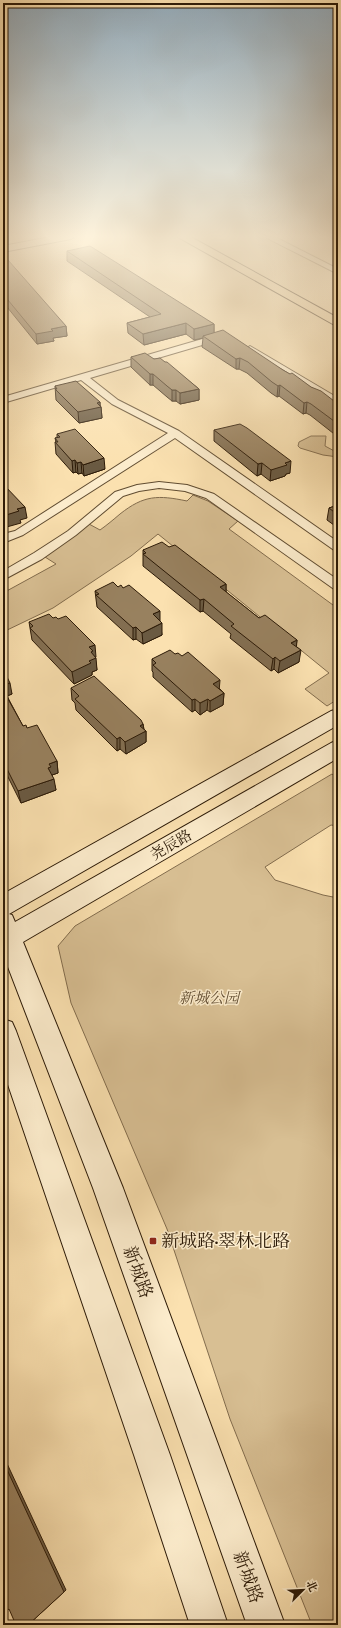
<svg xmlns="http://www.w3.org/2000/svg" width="341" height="1628" font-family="'Libre Bodoni','Noto Serif SC',serif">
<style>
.green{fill:#d8bf93;stroke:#826c4d}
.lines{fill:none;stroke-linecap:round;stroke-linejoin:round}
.minor-casing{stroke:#604c31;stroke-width:2}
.secondary-casing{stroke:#2c1a07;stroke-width:2}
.primary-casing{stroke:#2c1a07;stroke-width:2}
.minor{fill:#fceccc;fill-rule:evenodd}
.secondary{fill:#fceccc;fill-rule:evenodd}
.primary{fill:#fbe1b0;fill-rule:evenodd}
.wall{fill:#836f52;stroke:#2c1a07}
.shaded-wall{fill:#6a5a42;stroke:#2c1a07}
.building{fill:#98815f;stroke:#2c1a07}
.poi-dot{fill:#8f2418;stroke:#fceccc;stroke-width:1.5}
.labels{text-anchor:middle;stroke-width:3;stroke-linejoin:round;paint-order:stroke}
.street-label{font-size:15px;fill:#2c1a07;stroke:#fceccc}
.park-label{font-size:15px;font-style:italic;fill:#604c31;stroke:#fceccc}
.near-poi-label{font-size:18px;fill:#2c1a07;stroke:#fceccc;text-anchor:start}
.near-street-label{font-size:18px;fill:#2c1a07;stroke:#fceccc}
</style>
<rect width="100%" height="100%" fill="#fbe1b0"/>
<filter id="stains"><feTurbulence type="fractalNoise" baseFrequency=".005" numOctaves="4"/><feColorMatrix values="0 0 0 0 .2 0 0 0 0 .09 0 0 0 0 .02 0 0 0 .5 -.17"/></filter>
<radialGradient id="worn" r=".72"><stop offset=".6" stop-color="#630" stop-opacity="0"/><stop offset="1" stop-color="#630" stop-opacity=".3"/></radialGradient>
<!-- green -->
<g class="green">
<polygon points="311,436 326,436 325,446 338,453 338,457 323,455 300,448 298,446 299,442"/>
<path d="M193,495L208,501L238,521L229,529L333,605L338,602V699L327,706L305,689L329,673L158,534L131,556L53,608L3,632V593L56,564L45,557L89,524L100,530C107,525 113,520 120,514C144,495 158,495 187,501Z"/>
<polygon points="332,774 338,779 338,826 331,825 265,867 275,880 323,895 338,898 338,1625 312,1625 230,1419 167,1229 71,1003 58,946 75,926"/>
</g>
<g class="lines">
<!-- minor casing -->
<g class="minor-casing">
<g id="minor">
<polygon points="263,236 273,236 338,269 338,274"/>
<polygon points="223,333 227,336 226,338 90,378 118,400 179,431 338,542 338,551 334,550 175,438 23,535 8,541 3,540 3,532 7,533 15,531 168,433 112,404 81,380 3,403 3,397"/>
<polygon points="250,346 338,398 338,405 247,351 246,349"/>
<polygon points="159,482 187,485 214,494 338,580 338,590 334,589 206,498 185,491 159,488 139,491 123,496 76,535 42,559 3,580 3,571 34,553 68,531 115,492 137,485"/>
</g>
</g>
<!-- secondary casing -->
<g class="secondary-casing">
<g id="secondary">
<polygon points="55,236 76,236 71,239 3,252 3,246"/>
<polygon points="338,709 338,725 9,914 12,915 15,922 331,743 338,740 338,758 23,942 123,1188 285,1625 247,1625 93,1188 3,954 3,894 331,711"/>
<polygon points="3,1019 12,1022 16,1031 170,1455 228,1625 190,1625 134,1455 3,1070"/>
</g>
</g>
<!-- primary casing -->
<g class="primary-casing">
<polygon id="primary" points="176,236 189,236 338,318 338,327"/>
</g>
<!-- minor -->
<use href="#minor" class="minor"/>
<!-- secondary -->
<use href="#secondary" class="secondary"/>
<!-- primary -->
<use href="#primary" class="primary"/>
</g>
<!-- wall -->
<g class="wall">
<polygon points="67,251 214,324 214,333 283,370 338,404 338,437 310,415 306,413 303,414 279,396 277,397 271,393 247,373 239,369 236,369 202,347 203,338 194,340 186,334 144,345 128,333 127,323 150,317 67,261"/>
<polygon points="3,261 66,326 67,336 53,338 54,341 37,344 3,302"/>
<polygon points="131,357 154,359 165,362 199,389 199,400 180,404 176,401 172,401 167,397 153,385 150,385 131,367"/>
<polygon points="55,386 100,402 100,405 101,407 102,418 79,423 56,400"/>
<polygon points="214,430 290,473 286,474 285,476 270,481 261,474 257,476 214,441"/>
<polygon points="57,434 105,469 84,476 82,473 78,474 76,472 73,473 56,454 55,442 56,442 55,438 57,438"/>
<polygon points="338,505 338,528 327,520 329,508"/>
<polygon points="169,547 226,584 226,592 259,618 297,640 296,647 299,662 278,673 274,669 271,671 230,638 231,634 203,611 200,612 143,566 143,550"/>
<polygon points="95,591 160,621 162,635 143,644 136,639 133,640 97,607"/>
<polygon points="29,622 96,657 95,657 97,670 92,672 92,675 74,684 32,640"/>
<polygon points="152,659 220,689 224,693 223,705 210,712 207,710 200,715 195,710 192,712 153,677 153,672 152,671"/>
<polygon points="3,669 12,694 7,696 23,726 27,728 57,761 58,773 52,775 56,790 21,803 3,767"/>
<polygon points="71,688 143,724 144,729 146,731 146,742 126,754 120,749 117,751 76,710 75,703 72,700"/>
</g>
<!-- shaded-wall -->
<g class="shaded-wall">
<polygon points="186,323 186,334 144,345 143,334"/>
<polygon points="214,324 214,334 203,336 203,338 194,340 194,329"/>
<polygon points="66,326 67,336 53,338 54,341 37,344 36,334 51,329"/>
<polygon points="240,358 239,369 236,369 236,359"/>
<rect x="150" y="374" width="3" height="11"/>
<polygon points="280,385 279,396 277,397 278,386"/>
<polygon points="199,389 199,400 180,404 180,393"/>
<rect x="172" y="390" width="4" height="11"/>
<polygon points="100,402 100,407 101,407 102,418 79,423 78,412"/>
<polygon points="307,402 306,413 303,414 304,403"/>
<polygon points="6,430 7,441 5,442 5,443 3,444 3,431"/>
<polygon points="104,458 105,469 84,476 83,465"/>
<polygon points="75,460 76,472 73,473 72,461"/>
<polygon points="291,461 290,473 286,474 285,476 270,481 271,470 285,463"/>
<polygon points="81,462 82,473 78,474 77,463"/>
<polygon points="262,463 261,474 257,476 258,464"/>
<polygon points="25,507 27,518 20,520 21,523 3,528 3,516 17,509"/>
<polygon points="226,584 226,596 220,587"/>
<polygon points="204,599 203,611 200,612 200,600"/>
<polygon points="160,611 160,623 153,614"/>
<polygon points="162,623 162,635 143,644 142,633"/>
<polygon points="136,627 136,639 133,640 133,628"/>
<polygon points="297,640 296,652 291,643"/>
<polygon points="95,645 96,657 94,658 96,658 97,670 92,672 92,675 74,684 72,672 89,647"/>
<polygon points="301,650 299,662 278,673 280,661"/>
<polygon points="275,657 274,669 271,671 273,659"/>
<polygon points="220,680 219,692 213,684"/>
<polygon points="10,683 12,694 7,696 3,692 3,685"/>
<polygon points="224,693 223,705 210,712 210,701"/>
<polygon points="195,699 195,710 192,712 192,700"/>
<polygon points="208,699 207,710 200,715 200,703"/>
<polygon points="143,724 144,732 146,731 146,742 126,754 125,742 140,726"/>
<polygon points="120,737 120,749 117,751 117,739"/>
<polygon points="57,761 58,773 52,775 53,779 48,768 49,764"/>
<polygon points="54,779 56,790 21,803 18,791"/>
<polygon points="3,1455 66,1590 28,1625 3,1461"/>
</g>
<!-- building -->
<g class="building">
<polygon points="90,246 214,324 194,329 186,323 143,334 127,323 161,314 67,251"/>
<polygon points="8,260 66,326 51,329 53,331 36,334 3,294 3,261"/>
<polygon points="223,330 283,370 290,374 292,373 311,387 321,391 338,404 338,424 311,404 307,402 304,403 280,385 278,386 272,382 248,362 240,358 236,359 203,336"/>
<polygon points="145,353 154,359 160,358 165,362 167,362 199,389 180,393 176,390 172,390 167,386 153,374 150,374 131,357"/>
<polygon points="76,381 100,402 97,403 101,407 78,412 55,389 57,389 55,386"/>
<polygon points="240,424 247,428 291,461 285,463 287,465 271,470 262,463 258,464 214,430"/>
<polygon points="75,429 104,458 83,465 81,462 77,463 75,460 72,461 55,442 58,442 55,438 60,437 57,434"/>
<polygon points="3,484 25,507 17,509 19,511 3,516"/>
<polygon points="338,505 338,515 329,508"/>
<polygon points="162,542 169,547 175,545 226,584 220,587 259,618 265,615 297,640 291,643 301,650 280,661 275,657 273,659 231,626 234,624 204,599 200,600 143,554 146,553 143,550"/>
<polygon points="113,582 118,587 121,585 123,588 129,585 160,611 153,614 162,623 142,633 136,627 133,628 96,595 99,594 95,591"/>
<polygon points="49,614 53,618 56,617 58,619 66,616 95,645 89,647 93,651 91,652 96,658 89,661 91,663 72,672 30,628 33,626 29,622"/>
<polygon points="170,650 175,654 178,653 182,656 188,652 220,680 213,684 224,693 210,701 208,699 200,703 195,699 192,700 153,665 156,663 152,659"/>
<polygon points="3,669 10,683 3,685 5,688 3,688"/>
<polygon points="94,676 141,720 143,724 140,726 146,731 125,742 120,737 117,739 75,699 79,696 71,688"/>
<polygon points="3,690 23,726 26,725 27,728 37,725 57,761 49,764 51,767 48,768 54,779 18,791 3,761"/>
<polygon points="3,1461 64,1592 28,1625 16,1625 9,1609 3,1614"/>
</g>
<!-- sky -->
<linearGradient id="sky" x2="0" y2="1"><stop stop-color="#93abbb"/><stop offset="0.51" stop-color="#fdf2db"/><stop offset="1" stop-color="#fdf2db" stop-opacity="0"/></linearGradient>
<rect width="341" height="464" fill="url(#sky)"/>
<!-- markers -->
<rect class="poi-dot" x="149" y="1237" width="8" height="8" rx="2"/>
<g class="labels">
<!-- street labels -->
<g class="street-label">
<text transform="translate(171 845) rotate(-30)" y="5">尧辰路</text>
</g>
<!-- park labels -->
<g class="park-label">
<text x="209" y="1003">新城公园</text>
</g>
<!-- near-poi labels -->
<g class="near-poi-label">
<text x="161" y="1247">新城路·翠林北路</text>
</g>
<!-- near-street labels -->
<g class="near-street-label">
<text transform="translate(138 1272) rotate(70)" y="6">新城路</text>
<text transform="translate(248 1577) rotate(70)" y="6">新城路</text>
</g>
</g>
<!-- margin -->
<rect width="341" height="1628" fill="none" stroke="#fbe1b0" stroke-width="16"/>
<rect x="4" y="4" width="333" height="1620" fill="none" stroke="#2c1a07" stroke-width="2"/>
<rect x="8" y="8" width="325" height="1612" fill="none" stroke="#2c1a07"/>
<!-- north arrow -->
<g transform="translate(303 1590) rotate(66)" stroke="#fceccc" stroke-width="3" paint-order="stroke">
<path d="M0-3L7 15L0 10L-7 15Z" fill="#2c1a07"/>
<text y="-6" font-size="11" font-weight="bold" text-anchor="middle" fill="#2c1a07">北</text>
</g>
<rect width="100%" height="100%" filter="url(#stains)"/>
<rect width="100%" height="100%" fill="url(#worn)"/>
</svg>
